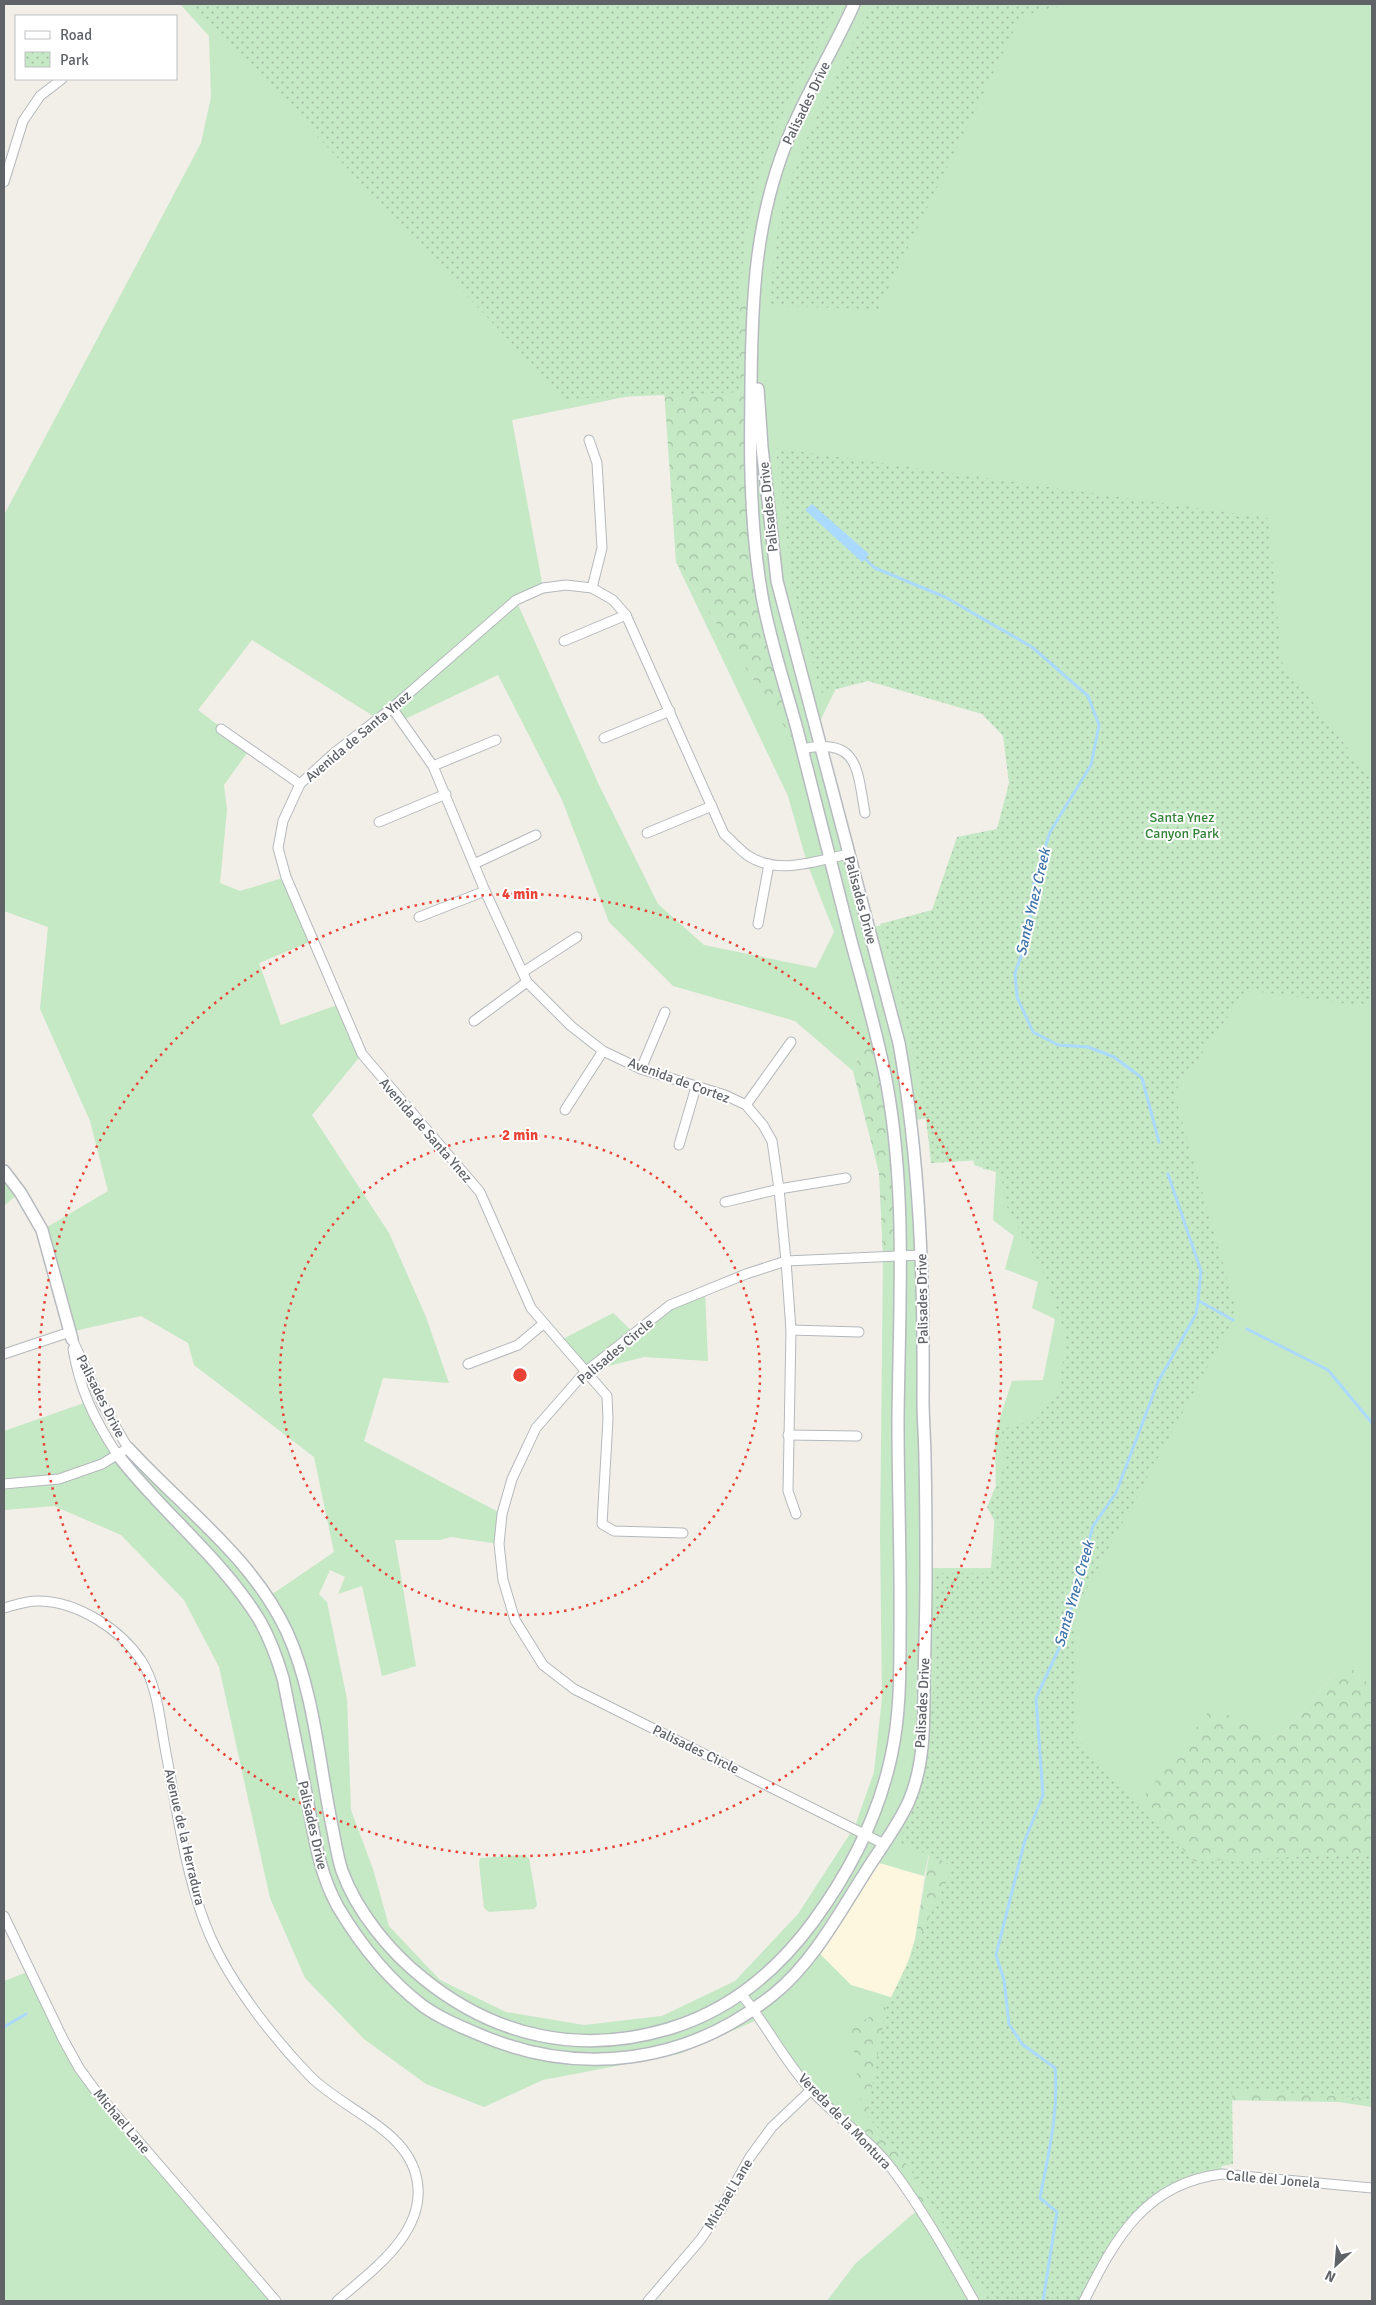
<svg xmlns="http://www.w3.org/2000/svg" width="1376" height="2305" font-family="Signika,sans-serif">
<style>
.commercial{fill:#fef7e0}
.green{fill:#c5e8c5;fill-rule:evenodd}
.forest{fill:url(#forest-crowns)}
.park{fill:url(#park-dots)}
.water{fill:#aadaff}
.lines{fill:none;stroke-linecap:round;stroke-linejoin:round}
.stream{stroke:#aadaff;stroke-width:3}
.street-casing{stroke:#b5b8bc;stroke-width:11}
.secondary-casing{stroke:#b6babf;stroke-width:14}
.street{stroke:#fff;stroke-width:9}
.secondary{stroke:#fff;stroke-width:11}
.ring{fill:none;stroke:#ea4335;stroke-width:2.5;stroke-dasharray:2.5 5}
.labels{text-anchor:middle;stroke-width:4;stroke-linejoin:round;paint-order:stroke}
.street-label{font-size:14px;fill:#5f6368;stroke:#fff}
.park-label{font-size:14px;fill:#348238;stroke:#fff}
.water-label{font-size:15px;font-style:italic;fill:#4174aa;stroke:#fff}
.centre{fill:#ea4335;stroke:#fff;stroke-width:2.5}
.ring-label{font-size:15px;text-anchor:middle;font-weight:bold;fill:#ea4335;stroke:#fff;stroke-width:4;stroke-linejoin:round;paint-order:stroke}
</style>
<defs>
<pattern id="forest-crowns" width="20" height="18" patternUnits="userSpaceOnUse" patternTransform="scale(1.25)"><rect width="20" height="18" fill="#c5e8c5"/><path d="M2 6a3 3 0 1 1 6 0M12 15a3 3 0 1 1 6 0" fill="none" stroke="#a3c0a4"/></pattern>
<pattern id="park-dots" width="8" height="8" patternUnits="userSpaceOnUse" patternTransform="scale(1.25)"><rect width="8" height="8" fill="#c5e8c5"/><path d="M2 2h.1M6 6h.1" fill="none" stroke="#a3c0a4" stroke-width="1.8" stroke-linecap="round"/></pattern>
</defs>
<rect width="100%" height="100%" fill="#f1efe8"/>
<!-- commercial -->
<polygon class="commercial" points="876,1862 924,1876 915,1939 897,1999 851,1985 816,1950 859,1895"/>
<!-- green -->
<g class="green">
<path d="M180,4H1372V1688L1355,1670H1338L1286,1730L1269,1738L1088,1871L930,1849L924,1876L876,1862L816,1950L851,1985L897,1999L866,2134L813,2087L762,2018L679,2054L543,2080L484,2107L426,2084L364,2039L305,1978L270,1898L219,1667L184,1600L121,1535L54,1506L4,1510V1431L87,1402L116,1453L128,1448L268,1597L334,1552L314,1457L194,1365L188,1343L141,1316L70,1332L42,1230L108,1191L90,1121L40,1009L48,927L4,911V515L201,143L211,97L209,36ZM752,296L759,567L802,753L676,562L788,796L807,863L834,932L816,968L704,945L658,904L599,785L516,600L543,588L512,420L664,389ZM252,640L378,719L392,708L401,721L498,675L562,800L609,922L673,986L795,1021L853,1071L873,1021L883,1255L880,1536L882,1698L874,1772L855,1826L798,1914L735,1981L662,2016L584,2025L506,2012L440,1980L389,1926L373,1869L351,1810L347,1699L327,1602L319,1594L330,1570L345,1577L338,1594L362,1586L382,1676L416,1666L395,1540H440L451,1537L499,1544L502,1514L364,1441L383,1378L449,1383L426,1317L389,1233L312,1115L362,1054L340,1004L281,1025L259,963L312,941L286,877L240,891L220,883L227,810L224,785L250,749L198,710ZM847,666L1021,723L1013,857L931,925L868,926L816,729ZM969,1109L974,1165L996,1172L993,1220L1014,1236L1005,1269L1038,1282L1032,1308L1055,1319L1043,1380L1012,1381L995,1433L996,1498L991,1568H921V1233L912,1121Z"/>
<polygon points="4,1171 20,1192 4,1206"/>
<polygon points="705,1291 708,1361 644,1357 585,1372 559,1341 613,1313 634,1333 670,1305"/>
<polygon points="523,1855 529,1858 537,1905 534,1909 489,1912 484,1908 479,1863 480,1858"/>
<polygon points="30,1971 79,2068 276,2301 4,2301 4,1981"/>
<path d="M1215,2100L1222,2174C1210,2177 1196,2179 1184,2184C1135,2206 1112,2257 1087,2301H827L855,2264L920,2208Z"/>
</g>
<!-- forest -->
<g class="forest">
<polygon points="752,295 759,567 803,755 676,562 664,389"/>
<polygon points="873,1019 885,1075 900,1254 883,1255 879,1173 853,1071"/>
<polygon points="1338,1670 1355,1670 1372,1688 1372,2107 1339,2102 1215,2100 920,2208 865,2136 851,2029 897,1999 915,1939 930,1849 1087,1871 1213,1706 1269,1738 1286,1730"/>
</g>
<!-- park -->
<g class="park">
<path d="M193,4H837C820,51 789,94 771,141C740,223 737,306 741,392L564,399Z"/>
<path d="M870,4H1070L1021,16L878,309L770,306C773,255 779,205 799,157C818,110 843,65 865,19Z"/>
<path d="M775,448L1268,518L1282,662L1372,780V1007L1247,990L1174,1093L1237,1313L1074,1612V1735L1194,1861L1372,1854V2099L1232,2088L1233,2164C1218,2167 1202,2169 1188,2175C1133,2196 1103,2250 1079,2301H989L912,2172L892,2144L867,2116L886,2008L954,1866L899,1842C940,1757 934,1665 934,1573H991L1002,1535L987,1507L1005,1465L1002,1429L1036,1420L1059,1388L1066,1338L1045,1276L1005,1203L1001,1172L983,1169V1160L931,1163C924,1081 902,1003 880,924L932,910L957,837L997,829L1009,783L1003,736L982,714L868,681L821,693L792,587L781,481Z"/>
</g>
<!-- water -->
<polygon class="water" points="812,504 869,554 862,562 805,510"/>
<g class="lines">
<!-- stream -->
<g class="stream">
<polyline points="863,557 875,568 945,597 1032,647 1088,696 1099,725 1091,765 1050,832 1034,883 1028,937 1015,973 1017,997 1033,1032 1058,1045 1088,1047 1114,1057 1142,1078 1159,1142"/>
<polyline points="1199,1301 1233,1320"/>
<polyline points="1247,1329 1328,1370 1372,1423"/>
<polyline points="4,2027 26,2014"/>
<path d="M1043,2301L1057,2212L1040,2198C1048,2155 1059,2113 1055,2068L1022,2044L1009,2024L1004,1980L996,1955L1025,1840L1043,1795L1036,1698L1062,1642L1093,1526L1116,1493L1158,1382L1196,1314L1198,1301L1201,1271L1168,1174"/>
</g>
<!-- street casing -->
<g class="street-casing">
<g id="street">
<polyline points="4,182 23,121 40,96 62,79"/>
<polyline points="589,440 597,463 602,548 592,588"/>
<polyline points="564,641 626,615"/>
<polyline points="392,708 433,766 485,891 527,982 571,1026 603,1051 641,1069 725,1095 746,1105 763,1125 772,1141 779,1189 786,1261 791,1330 788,1491 796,1514"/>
<polyline points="221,729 300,784"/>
<polyline points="604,738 670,711"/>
<path d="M802,749C859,737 857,769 865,813"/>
<polyline points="433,766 496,740"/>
<polyline points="379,822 446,794"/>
<polyline points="647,833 712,806"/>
<polyline points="474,864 536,835"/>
<polyline points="419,917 485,891"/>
<polyline points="758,924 769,864"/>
<polyline points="523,972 577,937"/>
<polyline points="474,1021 527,982"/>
<polyline points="641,1069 665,1012"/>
<polyline points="746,1105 791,1042"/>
<polyline points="565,1110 603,1051"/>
<polyline points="679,1145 696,1087"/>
<polyline points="725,1202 779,1189 846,1178"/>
<polyline points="791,1330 859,1332"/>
<path d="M73,1349C80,1390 94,1419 117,1454"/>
<polyline points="4,1354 70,1332"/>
<polyline points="468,1364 518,1345 543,1324"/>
<polyline points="788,1435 857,1436"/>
<polyline points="4,1484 59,1479 102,1464 128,1448 103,1405 72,1339"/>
<path d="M683,1533L614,1531L602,1524L608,1419L607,1396L531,1308L480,1192L362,1054L286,877L278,848L283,821L300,784L334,753L392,708L516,600L543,588L566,585L592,588L613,600L626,615L724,834C732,841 739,849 747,855C777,876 817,861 848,854"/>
<path d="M4,1608C15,1605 28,1600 40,1601C78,1602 120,1629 141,1660C158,1686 160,1723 166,1753C177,1811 187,1885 211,1938C232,1985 274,2039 310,2076C343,2110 408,2129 417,2180C427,2233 371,2271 337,2301"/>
<polyline points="884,1844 574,1689 543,1665 515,1620 503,1580 499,1544 502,1514 512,1479 536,1428 585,1372 670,1305 746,1274 786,1261 921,1255"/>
<polyline points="4,1916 63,2039 79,2068 98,2094 276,2301"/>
<path d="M742,1995C767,2025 784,2061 811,2090C837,2118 869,2139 892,2169C923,2210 949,2257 974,2301"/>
<polyline points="648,2301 701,2239 721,2209 750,2157 772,2127 811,2090"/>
<path d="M1084,2301C1115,2239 1145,2183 1222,2174L1372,2188"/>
</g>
</g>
<!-- secondary casing -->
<g class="secondary-casing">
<g id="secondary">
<polyline points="4,1171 20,1192 42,1230 72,1339"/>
<path d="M128,1448C183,1508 252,1557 287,1632C314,1691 319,1763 332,1826C335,1840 337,1856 342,1871C357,1912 390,1952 424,1979C496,2037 580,2055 668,2029C729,2011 776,1972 813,1922C849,1873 878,1817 891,1757C900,1717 900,1676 900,1635C901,1564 898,1492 898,1421C899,1309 907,1196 887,1085C878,1035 863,986 850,937C832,868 815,798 797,729C785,685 770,641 762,596C755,556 752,514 751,474C750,443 751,412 751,382C752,297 755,222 787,141C805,94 834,50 854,4"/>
<path d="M117,1454C161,1512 222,1558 260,1621C270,1639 277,1658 283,1678C291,1718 299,1758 307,1798C314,1835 319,1873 338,1907C360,1944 389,1980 423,2006C440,2018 459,2026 478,2034C579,2078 687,2064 774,1994C812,1963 837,1917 863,1876C878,1851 897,1828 909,1801C925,1764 924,1720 924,1680C925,1645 926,1610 926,1575C926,1537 926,1499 925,1461C925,1441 923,1421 923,1400C924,1280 920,1161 899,1043L777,581L762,447L758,389"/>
</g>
</g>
<!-- street -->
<use href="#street" class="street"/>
<!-- secondary -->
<use href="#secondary" class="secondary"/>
</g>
<!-- distance rings -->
<g class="ring">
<circle cx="520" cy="1375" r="240"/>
<circle cx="520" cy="1375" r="481"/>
</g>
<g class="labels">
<!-- street labels -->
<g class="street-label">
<text transform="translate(806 103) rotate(-64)" y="5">Palisades Drive</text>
<text transform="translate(768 507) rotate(-96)" y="5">Palisades Drive</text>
<text transform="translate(358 736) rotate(-40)" y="5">Avenida de Santa Ynez</text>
<text transform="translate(861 900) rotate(75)" y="5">Palisades Drive</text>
<text transform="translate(679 1080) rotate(20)" y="5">Avenida de Cortez</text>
<text transform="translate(426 1130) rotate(49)" y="5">Avenida de Santa Ynez</text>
<text transform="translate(922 1299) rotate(-91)" y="5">Palisades Drive</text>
<text transform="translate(615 1351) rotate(-40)" y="5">Palisades Circle</text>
<text transform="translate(101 1396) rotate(63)" y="5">Palisades Drive</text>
<text transform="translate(922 1703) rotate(-87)" y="5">Palisades Drive</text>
<text transform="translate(696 1749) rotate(26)" y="5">Palisades Circle</text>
<text transform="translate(313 1825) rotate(77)" y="5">Palisades Drive</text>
<text transform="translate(185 1837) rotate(77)" y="5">Avenue de la Herradura</text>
<text transform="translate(122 2121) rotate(50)" y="5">Michael Lane</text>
<text transform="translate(845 2121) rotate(46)" y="5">Vereda de la Montura</text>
<text transform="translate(1273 2179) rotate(5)" y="5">Calle del Jonela</text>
<text transform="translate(728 2194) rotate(-59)" y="5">Michael Lane</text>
</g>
<!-- park labels -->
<g class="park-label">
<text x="1182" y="822">Santa Ynez<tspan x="1182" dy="16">Canyon Park</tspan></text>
</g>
<!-- water labels -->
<g class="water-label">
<text transform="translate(1033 902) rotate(-77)" y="5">Santa Ynez Creek</text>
<text transform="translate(1074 1594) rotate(-74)" y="5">Santa Ynez Creek</text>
</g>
</g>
<circle cx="520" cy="1375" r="8" class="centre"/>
<g class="ring-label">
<text x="520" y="899">4 min</text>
<text x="520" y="1140">2 min</text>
</g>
<!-- border -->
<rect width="1376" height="2305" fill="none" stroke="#5f6368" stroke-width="10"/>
<!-- legend -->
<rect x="15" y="15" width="162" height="65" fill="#ffffff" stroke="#bfc1c3"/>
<rect x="25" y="31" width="25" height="8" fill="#ffffff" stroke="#bfc1c3"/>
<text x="60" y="40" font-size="15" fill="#5f6368">Road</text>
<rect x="25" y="52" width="25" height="15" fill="url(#park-dots)" stroke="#bfc1c3"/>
<text x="60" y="65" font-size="15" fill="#5f6368">Park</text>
<!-- north arrow -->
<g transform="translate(1336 2265) rotate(206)" stroke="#ffffff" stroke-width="4" paint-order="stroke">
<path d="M0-4L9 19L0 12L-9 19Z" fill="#5f6368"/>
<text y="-8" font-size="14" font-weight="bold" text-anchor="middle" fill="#5f6368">N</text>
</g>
</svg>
